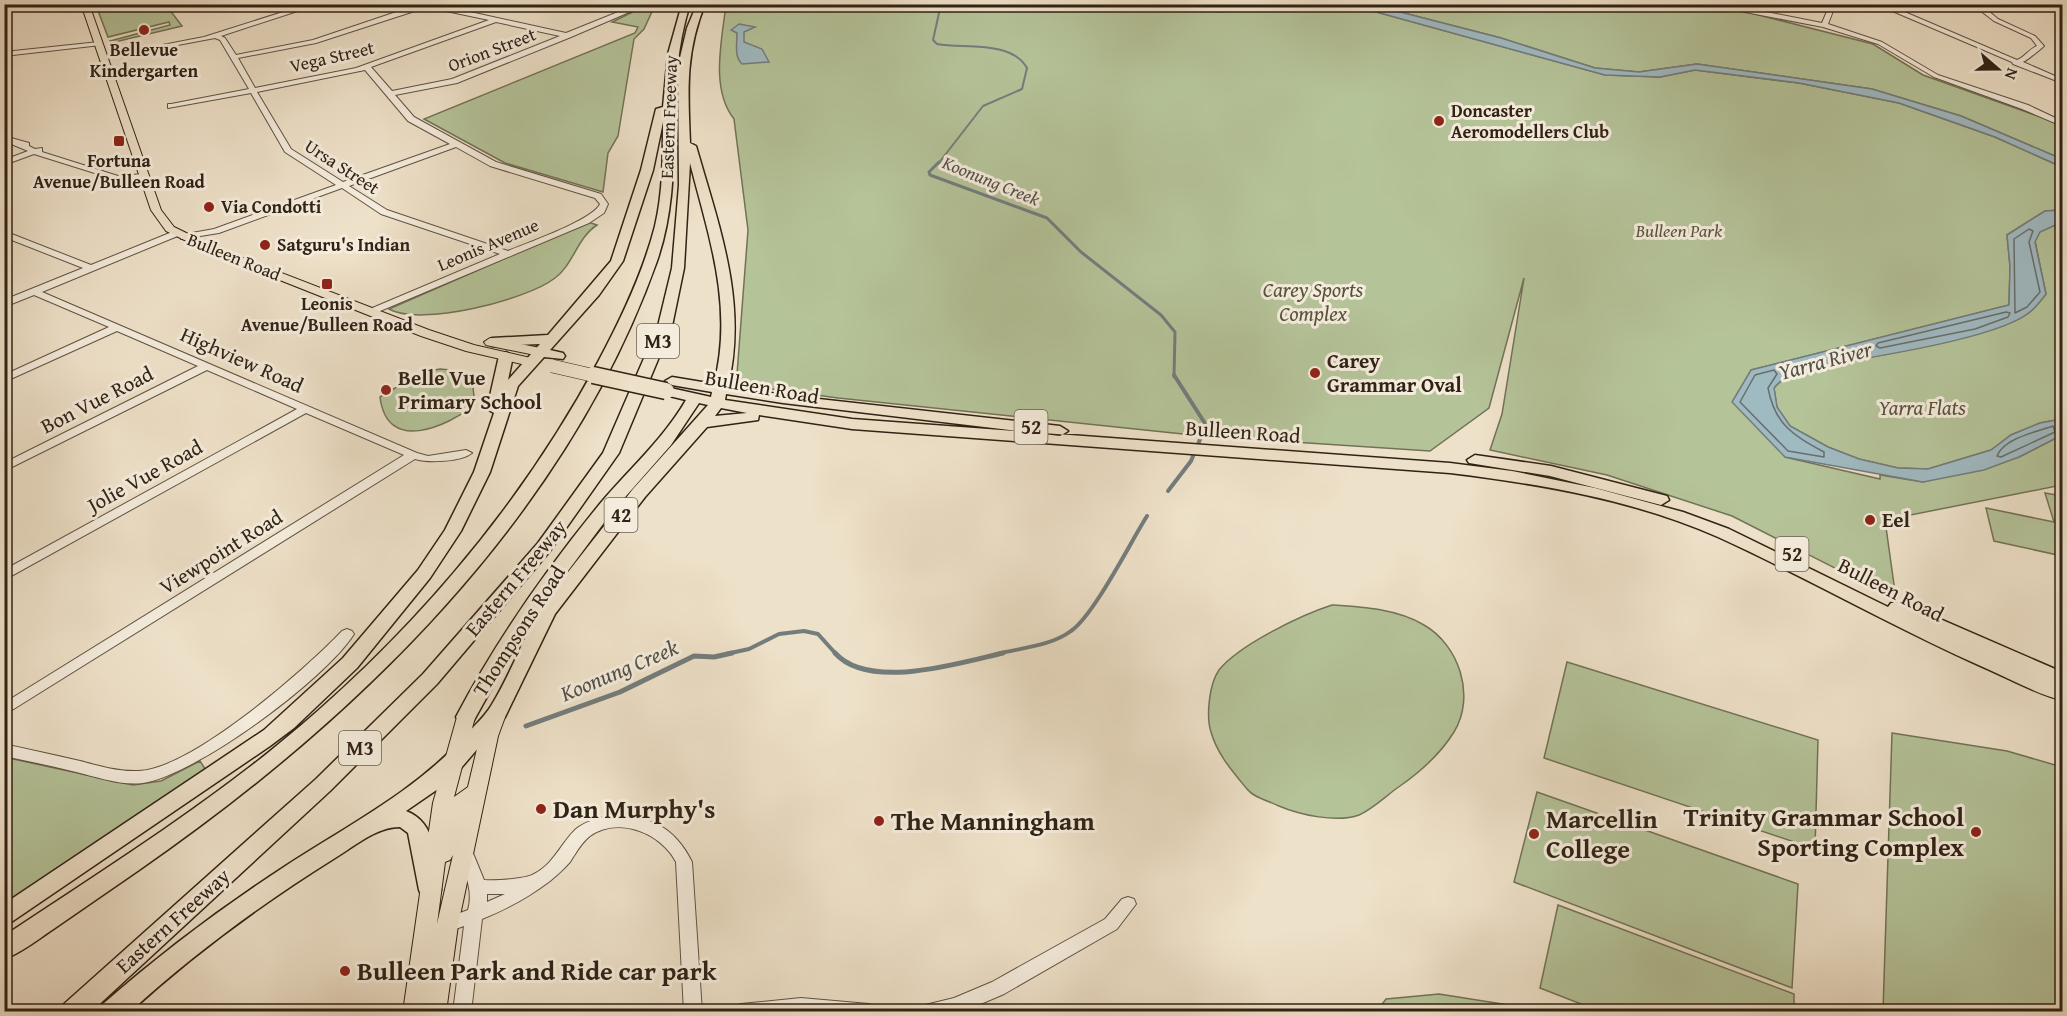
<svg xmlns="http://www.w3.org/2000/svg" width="2067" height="1016" font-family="'Gentium Book Plus',serif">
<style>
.green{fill:#b5c399;stroke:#727257;stroke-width:1.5}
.water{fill:#a0bac2;stroke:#737d7d;stroke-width:1.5}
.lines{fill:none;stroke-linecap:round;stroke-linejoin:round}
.shore{stroke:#686e6c;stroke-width:1.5}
.stream-far3{stroke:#737d7d;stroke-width:2}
.stream-far2{stroke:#737d7d;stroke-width:3}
.stream-far1{stroke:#737d7d;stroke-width:4}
.stream{stroke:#737d7d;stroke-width:5}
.minor-casing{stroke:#605242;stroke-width:2}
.major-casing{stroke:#302215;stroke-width:2}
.highway-casing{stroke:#302215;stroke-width:3}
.minor{fill:#f4ecdc;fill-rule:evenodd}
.major{fill:#eee1c9;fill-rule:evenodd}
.highway{fill:#eee1c9;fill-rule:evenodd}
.highway-bridge-far1-casing{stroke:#302215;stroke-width:14;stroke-linecap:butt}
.highway-bridge-casing{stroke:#302215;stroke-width:19;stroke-linecap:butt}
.highway-bridge-far1{stroke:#eee1c9;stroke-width:13}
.highway-bridge{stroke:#eee1c9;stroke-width:16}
.poi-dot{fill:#8f2418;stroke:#f4ecdc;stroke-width:2}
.labels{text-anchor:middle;stroke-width:6;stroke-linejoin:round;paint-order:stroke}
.far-poi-label{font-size:18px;font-weight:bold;fill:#302215;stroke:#f4ecdc}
.far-street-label{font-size:18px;fill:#302215;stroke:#f4ecdc}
.far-water-label{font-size:18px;font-style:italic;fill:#525049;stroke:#f4ecdc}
.far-park-label{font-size:18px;font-style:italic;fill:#58523d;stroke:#f4ecdc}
.shield{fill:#f4ecdc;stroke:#6b5f51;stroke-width:1.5}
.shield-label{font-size:20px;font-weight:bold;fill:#302215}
.park-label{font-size:21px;font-style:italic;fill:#58523d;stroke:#f4ecdc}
.street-label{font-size:21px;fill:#302215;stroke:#f4ecdc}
.poi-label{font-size:21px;font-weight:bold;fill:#302215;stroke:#f4ecdc;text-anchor:start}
.water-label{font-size:22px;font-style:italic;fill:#525049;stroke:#f4ecdc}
.near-poi-label{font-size:26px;font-weight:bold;fill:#302215;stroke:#f4ecdc;text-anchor:start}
</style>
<rect width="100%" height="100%" fill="#eee1c9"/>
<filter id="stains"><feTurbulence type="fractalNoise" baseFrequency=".00333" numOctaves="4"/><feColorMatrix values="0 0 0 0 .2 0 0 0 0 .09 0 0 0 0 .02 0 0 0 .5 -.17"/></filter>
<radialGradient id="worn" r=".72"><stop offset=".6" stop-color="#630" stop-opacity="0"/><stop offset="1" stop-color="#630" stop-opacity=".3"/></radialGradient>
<!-- green -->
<g class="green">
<polygon points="649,4 655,5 644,29 634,39 618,136 608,153 603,192 505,163 424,119 635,33 638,27 612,22"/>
<path d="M726,4L1351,5L1605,75L1660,77L1695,70L1799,83L1899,103L1995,137L2062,167V210L2045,211L2007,235L2010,266L2009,305L1751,370L1785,457L1880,479V475L1923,482L2019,457L2062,435V485L1885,520L1896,599L1732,516L1607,475L1490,450L1502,414L1524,278L1489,408L1430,451L1202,436L838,398L748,386L737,374L748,230L734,119C710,89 722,40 726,4Z"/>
<polygon points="1557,4 1615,9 1703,7 1739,10 1873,44 1923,75 2052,121 2062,129 2062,159 1961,116 1872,89 1697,64 1639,72 1595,68 1501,38 1373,5"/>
<polygon points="117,5 166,5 182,26 111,43 110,41 170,25 169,22 108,37 97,8"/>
<path d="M588,222L597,225C577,238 573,265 555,278C527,300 420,327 389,309Z"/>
<path d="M2062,222V419L2040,423L2011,435L1991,450L1928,469L1898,468L1859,459L1828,447L1790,426L1777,407L1774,388C1791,367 1824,365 1850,361C1888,354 2006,334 2031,311C2037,306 2042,299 2046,294L2035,241L2039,232Z"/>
<path d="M440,369L461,371L472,379L475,405C446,427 387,454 380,397L422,372Z"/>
<polygon points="2045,493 2062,496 2062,556 1994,541 1986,508 2054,522"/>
<path d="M1332,605C1363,607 1397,609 1424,625C1459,645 1476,696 1454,732C1441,753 1420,772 1400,786C1388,794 1373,809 1359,815C1337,823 1300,815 1279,806C1269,801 1254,798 1247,789C1233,772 1217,754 1211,732C1206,717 1209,684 1219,670C1239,645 1301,615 1332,605Z"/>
<polygon points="1567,662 1818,740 1815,849 1544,758"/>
<polygon points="1892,733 2007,751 2062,767 2062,1011 1883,1011"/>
<polygon points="4,757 133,785 161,781 200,761 211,778 5,917"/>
<polygon points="1537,792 1798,884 1792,988 1514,882"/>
<polygon points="1558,905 1794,994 1794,1011 1599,1011 1540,988"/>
<polygon points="1439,994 1515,1006 1526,1011 1377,1011 1386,999"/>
</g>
<!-- water -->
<g class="water">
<polygon points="1235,5 1243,7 1243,9 1221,12 1164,5"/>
<polygon points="1351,5 1373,5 1501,38 1595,68 1639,72 1697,64 1872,89 1961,116 2062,159 2062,167 1995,137 1899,103 1799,83 1695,70 1660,77 1605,75"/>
<path d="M739,24L755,27L744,32V42L762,49L769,62L742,64C734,57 737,44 737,33L731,30Z"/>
<path d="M2062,210V222L2040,232L2035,242L2046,294C2042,299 2037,306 2031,311C2004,336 1890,354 1850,361C1825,365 1790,367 1774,388L1777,407L1790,426L1828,447L1859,459L1898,468L1928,469L1991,450L2011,435L2040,423L2062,419V435L2019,457L1984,470L1923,482L1785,457L1732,402L1751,370L2009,305L2010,266L2007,235L2045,211Z"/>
</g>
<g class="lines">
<!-- shore -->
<g class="shore">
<polygon points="2029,229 2033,231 2029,242 2040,292 2027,307 2015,313 2014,239"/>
<polygon points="2006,312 2010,313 2008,317 1975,329 1880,348 1876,346 1878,343"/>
<path d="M1774,370L1777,374L1768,388C1775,425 1793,435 1824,452V457L1788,451L1740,402L1755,375Z"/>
<path d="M2053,426L2055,432L2001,457L1997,456C2004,438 2036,432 2053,426Z"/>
</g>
<!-- stream-far3 -->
<path class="stream-far3" d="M938,164L983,106L1022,89L1027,68C1011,40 965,49 937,44L933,40L941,4"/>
<!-- stream-far2 -->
<polyline class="stream-far2" points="939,162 929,172 930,175 1047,218 1081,252 1161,315 1175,332 1174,377"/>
<!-- stream-far1 -->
<g class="stream-far1">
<polyline points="1168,491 1191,461 1206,425 1174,375"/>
<polyline points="726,654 749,649 779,634 804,631 818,634 836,654"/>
<path d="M997,654C1021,648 1051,646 1071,631C1094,615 1130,543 1147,516"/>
</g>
<!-- stream -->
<g class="stream">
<path d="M835,653C869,691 960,663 1003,653"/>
<polyline points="526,726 620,692 694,656 714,657 732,653"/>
</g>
<!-- minor casing -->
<g class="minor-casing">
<g id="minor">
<polygon points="14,4 67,7 109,4 67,11"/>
<path d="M308,4H319L221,36L225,38L236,55L313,40L420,4H434L566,33L638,4H648L571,37L457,83L395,95L414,117L496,162L601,194L608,204L604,213L589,223L373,314L368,311L370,309L500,254L381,214L342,188L219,233L181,239V235L214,229L336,185L285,152L251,93L168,108V104H171L249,89L220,40L215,38L103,59L100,57L204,37ZM427,7L489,20L356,68L255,88L238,58L316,43ZM496,22L560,36L452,79L392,91L371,67ZM365,70L408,121L450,144L343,182L291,149L257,92ZM456,147L490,166L595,198L600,204C593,220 527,243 508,251L387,210L349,186Z"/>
<polygon points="1593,4 1726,4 1822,23 1828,9 1846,4 1859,4 1833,11 1828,24 1882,42 1938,75 2028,105 2062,121 2062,126 2022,109 1934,77 1878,44 1823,27 1724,8"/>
<path d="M1876,4H1886L2017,60C2025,57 2028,50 2037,46L2031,38L1994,21L1972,4H1980L1998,19L2035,36L2044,46C2041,49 2026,61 2023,62L2062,79V83L2013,64L2012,62Z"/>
<polygon points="99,42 101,43 101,45 4,56 4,52"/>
<polygon points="4,136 29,143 29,146 35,149 42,148 42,152 118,176 144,174 148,176 144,178 117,180 34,154 4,165 4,160 28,151 4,141"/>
<path d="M177,230L181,233L180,235L42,292L417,453L428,456L466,450L472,453C461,462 428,463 415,459L4,715V703L404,455L306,413L4,580V570L297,409L207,370L4,471V463L198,366L117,331L4,382V375L109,327L34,295L4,307V300L83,268L4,237V231L91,265Z"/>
<path d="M347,629L352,631L354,634C326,679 196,775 143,783C122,786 97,777 76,772C52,766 28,761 4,756V744C30,750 55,755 80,761C99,766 119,772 138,771C191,770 306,669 342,631Z"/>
<path d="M611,815C649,815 675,827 692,862L702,1012H684L676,862C661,833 619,816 590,836C581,843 576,853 570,862C564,869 557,875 550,881C529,897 507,909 482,919L471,1012H453L464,926L447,932L441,930L439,925L441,920L468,910C474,889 464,871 456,851L458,846L464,844L470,846L484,880C495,881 526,879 534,874C554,864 561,843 576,829C586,821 599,818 611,815ZM487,894H505L487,902Z"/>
<polygon points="1128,897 1134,899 1136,904 1117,929 1004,994 962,1012 918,1012 921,1006 954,998 992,982 1105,919 1122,899"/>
<polygon points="801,998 869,1004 875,1006 878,1012 732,1012 735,1006 741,1004"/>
</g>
</g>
<!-- major casing -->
<g class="major-casing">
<g id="major">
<polygon points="81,4 89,4 161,210 174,227 217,248 429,330 474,345 535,359 536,362 535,365 530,366 466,351 421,336 209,252 166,231 151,210"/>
<polygon points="490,338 540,348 546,352 540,356 486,345 484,342"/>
<path d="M466,710L472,712L475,717L454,797L468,787L480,736L490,712L496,710L502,712L505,717L498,736L458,925L446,1012H403L433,803L457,717L460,712ZM453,855L437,924L445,862L450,860Z"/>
</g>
</g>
<!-- highway casing -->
<g class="highway-casing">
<g id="highway">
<path d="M682,4H690C662,92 687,175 657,261C566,517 357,719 139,870C110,890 81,910 52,930C37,940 21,953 4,959V936C94,876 185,819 269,752C402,645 518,512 598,362C621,319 643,273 655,226C663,192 663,157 663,122L653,170L623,261L599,295L550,350L563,353L565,356L563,359L544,357L518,386L490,472L461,531L430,578L357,668L294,728L270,746L4,927V904L264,730L343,658L418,570L445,530L474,472L494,413L487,409L499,356L506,352L513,356L508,380L540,344L492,346L485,342L492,338L548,335L611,261L641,170L656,109L663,107L668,54Z"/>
<path d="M697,4H705C685,54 688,91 690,143L696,146C719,226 748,303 728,386L783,395L1060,426L1068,431L1060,436L783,403L726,394L725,400L852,419L1450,463L1512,471L1595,488L1683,512L1729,529L1888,607L1891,603H1903L2062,672V700C2036,694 2009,678 1983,667C1893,627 1808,578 1718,537C1635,500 1540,484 1450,473L852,429L759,415L758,420L707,427L645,497L555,614L505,717L461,768L438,789L406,811C437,822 436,862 441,890L438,897L430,900L422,897L419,890L408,833L400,827C376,827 355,846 335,858C263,903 193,954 130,1012H100L103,1004C160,954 221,908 284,867C348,825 415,792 467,734C475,725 485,716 491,706C509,677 522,643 537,613L504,666L473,722L466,724L459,722L456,717C496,641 545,571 599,505C628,470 663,440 686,400L661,394L659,391L661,388L666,387L711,397L712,392L672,385L665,381L672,377L714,384C734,307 709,237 690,163L684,268L672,326L619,453L550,551L437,684L330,791L91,1012H61L64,1004L316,779L423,674L538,543L603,453L658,326L672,268L679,185L678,66L687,28ZM699,403L708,405L633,489L547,599L612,512L671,445ZM721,408L747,413L715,416Z"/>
<polygon points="1475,455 1551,466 1667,496 1669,500 1661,505 1550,476 1469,463 1467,460"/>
</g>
</g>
<!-- minor -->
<use href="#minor" class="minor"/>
<!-- major -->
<use href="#major" class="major"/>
<!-- highway -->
<use href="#highway" class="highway"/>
<!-- highway-bridge-far1 casing -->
<g class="highway-bridge-far1-casing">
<polyline id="highway-bridge-far1" points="552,366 600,377"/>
</g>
<!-- highway-bridge casing -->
<g class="highway-bridge-casing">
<polyline id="highway-bridge" points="593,375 666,391"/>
</g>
<!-- highway-bridge-far1 -->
<use href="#highway-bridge-far1" class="highway-bridge-far1"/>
<!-- highway-bridge -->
<use href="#highway-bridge" class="highway-bridge"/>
</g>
<!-- markers -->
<g class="poi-dot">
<circle cx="144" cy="30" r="6"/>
<circle cx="1439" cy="121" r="6"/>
<rect x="113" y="135" width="12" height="12" rx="3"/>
<circle cx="209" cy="207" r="6"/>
<circle cx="265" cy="245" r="6"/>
<rect x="321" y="278" width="12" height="12" rx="3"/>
<circle cx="1315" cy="373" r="6"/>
<circle cx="386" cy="390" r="6"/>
<circle cx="1870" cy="520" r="6"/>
<circle cx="541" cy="809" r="6"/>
<circle cx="879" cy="821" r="6"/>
<circle cx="1976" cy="832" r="6"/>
<circle cx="1534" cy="834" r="6"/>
<circle cx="345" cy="971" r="6"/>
</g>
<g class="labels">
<!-- far-poi labels -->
<g class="far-poi-label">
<text x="144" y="56">Bellevue<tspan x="144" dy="21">Kindergarten</tspan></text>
<text x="1451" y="117" text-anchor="start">Doncaster<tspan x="1451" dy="21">Aeromodellers Club</tspan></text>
<text x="119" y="167">Fortuna<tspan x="119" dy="21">Avenue/Bulleen Road</tspan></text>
<text x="221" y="213" text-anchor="start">Via Condotti</text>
<text x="277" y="251" text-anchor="start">Satguru's Indian</text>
<text x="327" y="310">Leonis<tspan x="327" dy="21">Avenue/Bulleen Road</tspan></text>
</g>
<!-- far-street labels -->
<g class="far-street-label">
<text transform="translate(492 50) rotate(-21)" y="6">Orion Street</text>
<text transform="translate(332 57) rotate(-13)" y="6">Vega Street</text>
<text transform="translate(669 117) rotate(-88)" y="6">Eastern Freeway</text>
<text transform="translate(342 167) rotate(33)" y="6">Ursa Street</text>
<text transform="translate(488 245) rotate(-23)" y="6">Leonis Avenue</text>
<text transform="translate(234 257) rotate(22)" y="6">Bulleen Road</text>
</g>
<!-- far-water labels -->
<g class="far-water-label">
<text transform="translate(991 181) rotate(22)" y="6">Koonung Creek</text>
</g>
<!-- far-park labels -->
<g class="far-park-label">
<text x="1679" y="237">Bulleen Park</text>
</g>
<!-- shield labels -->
<g class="shield">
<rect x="637" y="324" width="42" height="34" rx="4.5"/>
<rect x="1014.5" y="410" width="33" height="34" rx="4.5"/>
<rect x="604.5" y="498" width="33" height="34" rx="4.5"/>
<rect x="1775.5" y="537" width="33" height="34" rx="4.5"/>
<rect x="339" y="731" width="42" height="34" rx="4.5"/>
</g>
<g class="shield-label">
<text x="658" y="348">M3</text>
<text x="1031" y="434">52</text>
<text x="621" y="522">42</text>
<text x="1792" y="561">52</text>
<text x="360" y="755">M3</text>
</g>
<!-- park labels -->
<g class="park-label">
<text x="1313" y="297">Carey Sports<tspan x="1313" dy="24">Complex</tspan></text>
<text x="1922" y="415">Yarra Flats</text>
</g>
<!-- street labels -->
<g class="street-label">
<text transform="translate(242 360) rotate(24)" y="7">Highview Road</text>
<text transform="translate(762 387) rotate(10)" y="7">Bulleen Road</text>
<text transform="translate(97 400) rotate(-27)" y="7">Bon Vue Road</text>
<text transform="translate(1243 432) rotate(4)" y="7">Bulleen Road</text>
<text transform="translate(145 476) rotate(-29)" y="7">Jolie Vue Road</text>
<text transform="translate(221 552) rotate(-32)" y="7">Viewpoint Road</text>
<text transform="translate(516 578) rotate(-50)" y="7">Eastern Freeway</text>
<text transform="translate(1891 590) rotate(27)" y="7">Bulleen Road</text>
<text transform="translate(519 631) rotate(-57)" y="7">Thompsons Road</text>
<text transform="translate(173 921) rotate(-42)" y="7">Eastern Freeway</text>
</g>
<!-- poi labels -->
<g class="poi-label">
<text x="1327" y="368">Carey<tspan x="1327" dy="24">Grammar Oval</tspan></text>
<text x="398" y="385">Belle Vue<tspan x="398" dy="24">Primary School</tspan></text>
<text x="1882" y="527">Eel</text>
</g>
<!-- water labels -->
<g class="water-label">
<text transform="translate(1825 360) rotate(-15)" y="8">Yarra River</text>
<text transform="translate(619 670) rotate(-23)" y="8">Koonung Creek</text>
</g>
<!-- near-poi labels -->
<g class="near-poi-label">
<text x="553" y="818">Dan Murphy's</text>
<text x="1964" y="826" text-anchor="end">Trinity Grammar School<tspan x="1964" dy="30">Sporting Complex</tspan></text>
<text x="1546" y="828">Marcellin<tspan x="1546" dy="30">College</tspan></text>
<text x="891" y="830">The Manningham</text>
<text x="357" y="980">Bulleen Park and Ride car park</text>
</g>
</g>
<!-- margin -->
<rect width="2067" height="1016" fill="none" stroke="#eee1c9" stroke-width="24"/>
<rect x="6" y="6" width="2055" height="1004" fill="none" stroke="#302215" stroke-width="3"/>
<rect x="12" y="12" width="2043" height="992" fill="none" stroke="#302215" stroke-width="1.5"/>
<!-- north arrow -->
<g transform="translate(1998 69) rotate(110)" stroke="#f4ecdc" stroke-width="4.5" paint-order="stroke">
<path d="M0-4.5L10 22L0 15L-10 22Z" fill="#302215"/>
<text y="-9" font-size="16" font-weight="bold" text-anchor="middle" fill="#302215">N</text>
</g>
<rect width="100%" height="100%" filter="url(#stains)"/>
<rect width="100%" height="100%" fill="url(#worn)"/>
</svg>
